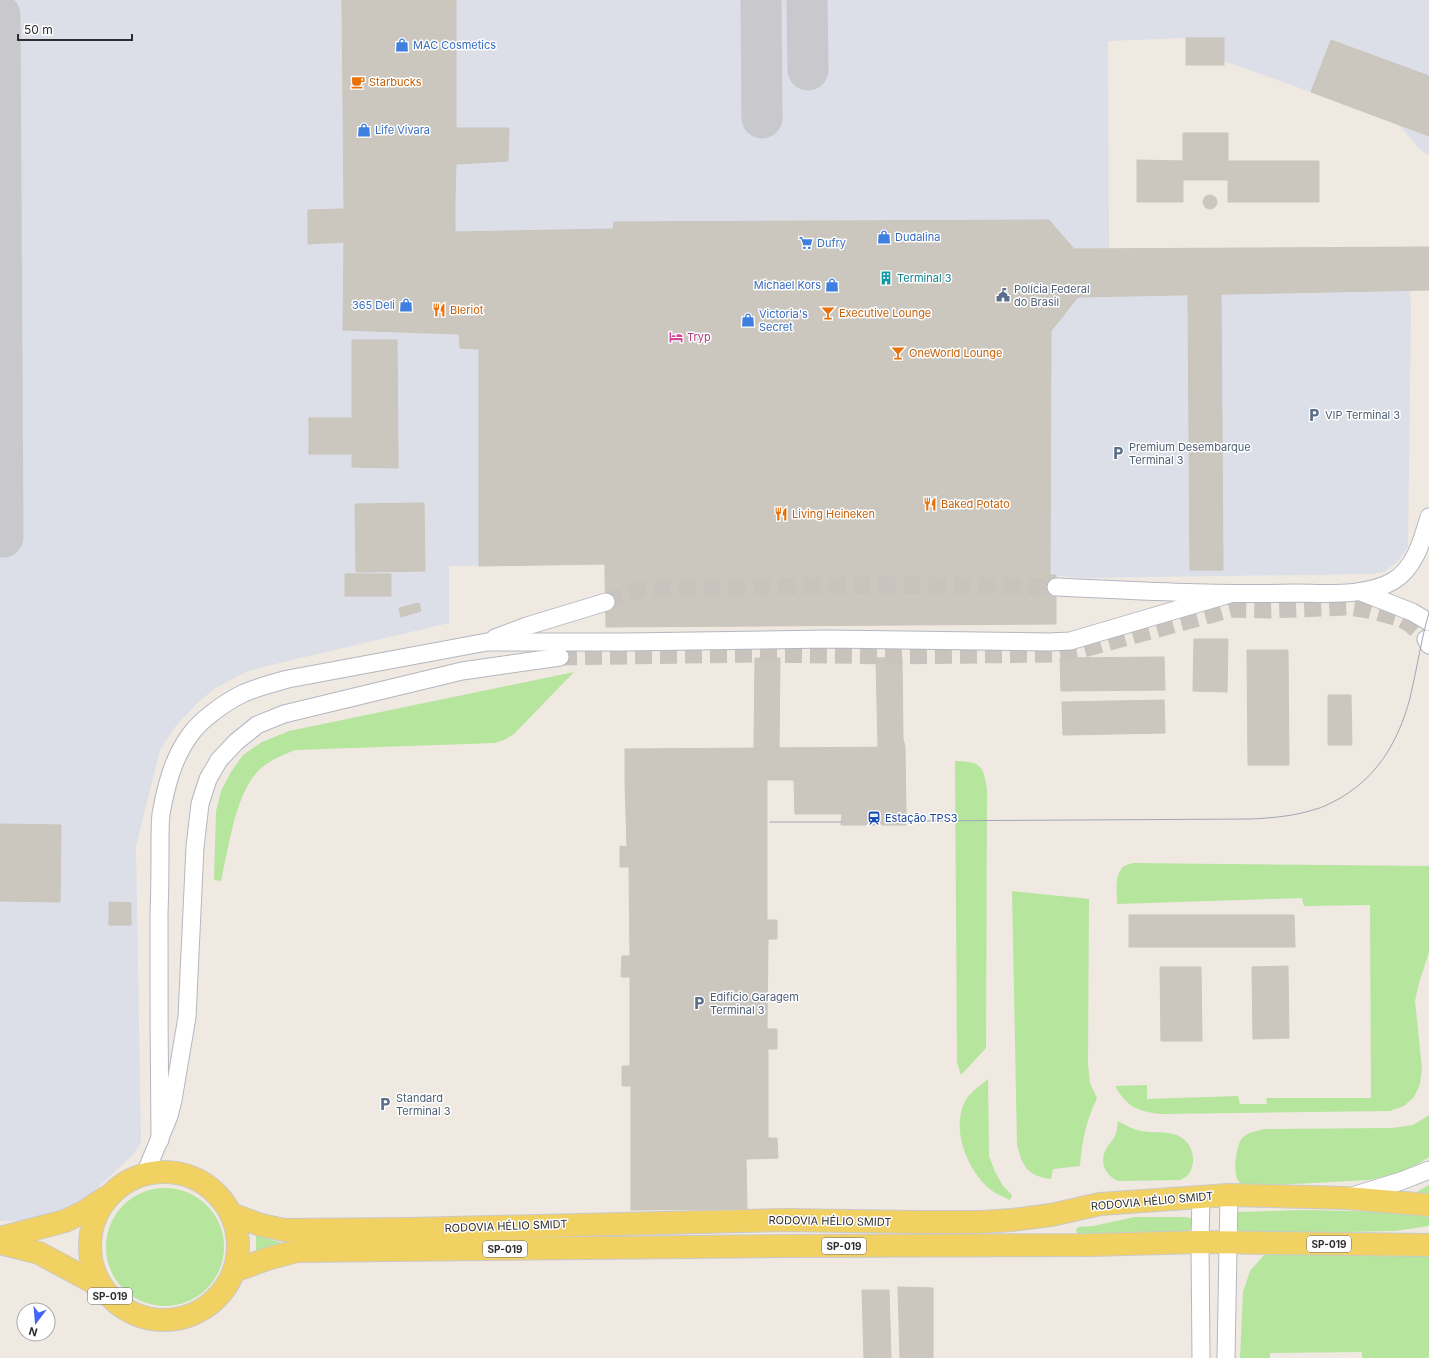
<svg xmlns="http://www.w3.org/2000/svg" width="1429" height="1358" font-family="Inter,sans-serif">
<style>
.airport{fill:#dcdee8}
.green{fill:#b6e59e}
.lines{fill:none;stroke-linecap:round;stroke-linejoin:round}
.taxiway{stroke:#c9c8cc;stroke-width:41}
.building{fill:#cbc7bf;stroke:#cbc5ba}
.street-tunnel{stroke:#c8c4bd;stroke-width:17;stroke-dasharray:17 8;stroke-linecap:butt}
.street-casing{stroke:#b4b7c1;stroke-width:19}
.primary-casing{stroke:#c9c9c9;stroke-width:24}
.street{stroke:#fff;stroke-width:17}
.primary{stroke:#f2d163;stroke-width:22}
.tram{stroke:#a3a6b8;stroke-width:1}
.labels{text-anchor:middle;stroke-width:3;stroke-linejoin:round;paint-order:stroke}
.shield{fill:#fff;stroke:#6d6d6d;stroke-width:1}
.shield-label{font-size:10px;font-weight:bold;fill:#2e2e2e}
.shop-label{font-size:11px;fill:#366cbe;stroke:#fff;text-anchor:start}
.food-label{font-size:11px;fill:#c56008;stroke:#fff;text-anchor:start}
.culture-label{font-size:11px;fill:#0d838f;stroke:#fff;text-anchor:start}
.service-label{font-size:11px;fill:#4e5e75;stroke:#fff;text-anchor:start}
.hotel-label{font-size:11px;fill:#b23c85;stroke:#fff;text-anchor:start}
.transit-label{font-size:11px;fill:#164399;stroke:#fff;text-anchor:start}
.street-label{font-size:11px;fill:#2e2e2e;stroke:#fff}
</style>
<rect width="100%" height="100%" fill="#efe9e1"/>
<!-- airport -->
<polygon class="airport" points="0,0 1429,0 1429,155 1420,150 1399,125 1311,92 1224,61 1224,65 1186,65 1186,38 1108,41 1109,249 1408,247 1411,310 1408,547 1397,562 1384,572 1370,574 1081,578 1050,575 605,573 605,564 449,566 449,623 271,665 246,672 216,688 198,702 175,727 160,750 136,846 141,1142 133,1155 94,1191 77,1204 58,1214 28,1220 0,1221"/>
<!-- green -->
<g class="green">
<path d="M574,672L514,734L504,740L495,743L295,750C283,755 270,760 260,769C235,793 229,847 221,881L214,880L216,811L221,791L231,772L243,755L262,742L289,731Z"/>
<path d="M955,761C980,762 983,764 987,789L986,1048L961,1075L957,1062Z"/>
<path d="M1133,863L1429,866V952L1419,983L1415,1001L1422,1068L1420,1084L1414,1097L1404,1106L1390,1111L1160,1114C1137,1111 1127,1107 1115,1086L1147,1085V1099L1238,1096L1240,1104H1267L1266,1098H1371L1370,905L1304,906L1302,898L1117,904C1117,894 1114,874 1124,866C1126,865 1131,864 1133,863Z"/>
<path d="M1012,891L1089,899L1088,1064L1090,1083L1097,1098C1086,1122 1082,1140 1080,1166L1053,1169L1051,1179C1027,1176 1022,1166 1017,1144Z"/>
<path d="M988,1079L989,1156L995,1172L1003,1186L1012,1195L1010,1200C1004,1197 996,1194 991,1190C967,1171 949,1126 967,1098C972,1091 981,1085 988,1079Z"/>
<path d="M1429,1115V1157L1420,1163L1398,1173L1369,1180L1254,1186C1248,1186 1243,1186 1239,1182C1232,1174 1236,1144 1243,1137C1249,1132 1257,1131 1264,1129L1392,1128L1413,1125Z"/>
<path d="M1118,1121C1125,1125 1132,1129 1141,1131C1158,1134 1182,1128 1191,1149C1193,1155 1194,1161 1192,1167C1190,1174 1187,1177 1180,1180L1118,1181C1104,1174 1099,1162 1107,1147C1110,1143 1114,1139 1116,1134C1117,1130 1117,1125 1118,1121Z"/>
<polygon points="1429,1185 1429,1195 1410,1196"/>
<circle cx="165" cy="1247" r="59"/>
<polygon points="1304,1210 1392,1212 1429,1217 1429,1226 1395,1231 1244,1234 1234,1229 1234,1217 1238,1212"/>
<path d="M1135,1217H1184L1191,1218L1193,1222C1192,1228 1190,1231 1184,1234L1080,1235L1077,1233L1076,1230L1078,1227L1093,1226Z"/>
<polygon points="256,1235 282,1243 256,1255"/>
<polygon points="1429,1254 1429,1358 1362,1358 1362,1352 1270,1353 1270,1358 1240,1358 1243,1292 1250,1271 1264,1255"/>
</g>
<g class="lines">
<!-- taxiway -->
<g class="taxiway">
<polyline points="761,0 762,118"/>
<polyline points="807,0 808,70"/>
<polyline points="0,15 3,537 0,537"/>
</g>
</g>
<!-- building -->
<g class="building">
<polygon points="342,0 456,0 456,128 509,128 508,161 456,164 455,197 455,232 613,229 614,222 1049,220 1074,249 1429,247 1429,290 1078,297 1051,331 1050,575 605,573 605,564 479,566 479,349 460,348 459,334 343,330 344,242 308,244 308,210 344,209"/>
<rect x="1186" y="38" width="38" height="27"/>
<polygon points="1331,40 1429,76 1429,136 1311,92"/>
<polygon points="1183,133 1228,133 1228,161 1319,161 1319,202 1228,202 1228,180 1183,180 1183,202 1137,202 1137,160 1183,161"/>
<circle cx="1210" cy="202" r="7"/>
<polygon points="1188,294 1221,294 1223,570 1190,570"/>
<polygon points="352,340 397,340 398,468 352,467"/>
<rect x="309" y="418" width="43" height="36"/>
<polygon points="424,503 425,571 356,572 355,504"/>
<polygon points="605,573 1056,575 1056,624 606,627"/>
<rect x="345" y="574" width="46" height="22"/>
<polygon points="419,603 421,611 401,617 399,608"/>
<polygon points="1194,639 1228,639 1227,692 1193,691"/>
<polygon points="1247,650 1288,650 1289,765 1248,765"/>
<polygon points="902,657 903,738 905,747 878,747 876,658"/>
<polygon points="1164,657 1165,690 1061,691 1060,658"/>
<polygon points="755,658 780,658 779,748 754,749"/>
<polygon points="1328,695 1351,695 1352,745 1328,745"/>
<polygon points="1164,700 1165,733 1063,735 1062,702"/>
<polygon points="905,747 906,814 795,814 794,780 625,780 625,749"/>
<polygon points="625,780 767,780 767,920 777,920 777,939 768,939 767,1029 777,1029 777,1049 768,1049 768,1138 777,1138 778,1158 746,1159 747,1209 631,1210 631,1086 622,1086 622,1066 630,1066 630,977 621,977 622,956 630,956 629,867 620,867 620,846 627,847"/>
<polygon points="842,814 906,814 906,825 841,825"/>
<polygon points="0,824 61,825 60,902 0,901"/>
<polygon points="109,902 131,903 131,925 109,925"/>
<polygon points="1129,915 1294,915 1295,947 1129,947"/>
<polygon points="1288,966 1289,1038 1253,1039 1252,967"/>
<polygon points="1160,967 1201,967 1202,1041 1161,1041"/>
<polygon points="898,1287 933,1288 933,1358 900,1358"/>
<polygon points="862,1290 889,1290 891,1358 864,1358"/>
</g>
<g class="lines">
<!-- street-tunnel -->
<g class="street-tunnel">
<polyline points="606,602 640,589 892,585 1056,587"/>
<polyline points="560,657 759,654 897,656 1052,654 1084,649 1232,609 1269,610 1349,607 1369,610 1399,618 1410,624 1426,639"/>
</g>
<!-- street casing -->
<g class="street-casing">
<g id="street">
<path d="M1056,587C1136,591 1215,595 1295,593C1325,593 1366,597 1393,581C1415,568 1422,541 1429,517"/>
<polyline points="1361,592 1412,612 1429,622"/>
<polyline points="495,638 527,626 606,602"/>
<polyline points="1426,639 1429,645"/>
<path d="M160,1140C159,1064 159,989 159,913C160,890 160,867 160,844C160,834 160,823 161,814C166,786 173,758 190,735C201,719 227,701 244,693C258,687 273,683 288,679L487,642H624L828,639L1049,642L1070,641L1230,594"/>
<polyline points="145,1174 169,1116 173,1100 187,1017 195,847 200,804 208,779 219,760 236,742 257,725 284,714 462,671 560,657"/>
<polyline points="1352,1196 1401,1181 1429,1170"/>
<polyline points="1201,1358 1200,1242 1201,1196"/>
<polyline points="1226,1358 1229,1195"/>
</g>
</g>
<!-- primary casing -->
<g class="primary-casing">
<g id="primary">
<circle cx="164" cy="1246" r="74"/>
<polyline points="231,1214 261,1225 284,1230 410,1229 785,1220 915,1222 981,1222 1012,1220 1051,1215 1100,1204 1229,1195 1346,1198 1429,1205"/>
<polyline points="0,1238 65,1221 84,1212 105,1198"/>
<polyline points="0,1243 39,1253 102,1287"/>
<polyline points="234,1271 267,1259 297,1251 784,1246 1089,1245 1200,1242 1429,1245"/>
</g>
</g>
<!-- street -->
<use href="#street" class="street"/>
<!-- primary -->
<use href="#primary" class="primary"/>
<!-- tram -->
<g class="tram">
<path d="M906,821L1250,819C1273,818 1295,816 1316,809C1322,808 1328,804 1333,802C1376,780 1398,743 1410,698C1417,669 1421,640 1429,612"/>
<polyline points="770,822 841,822"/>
</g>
</g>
<!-- icons -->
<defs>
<g id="shop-bare" transform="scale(1.08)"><path d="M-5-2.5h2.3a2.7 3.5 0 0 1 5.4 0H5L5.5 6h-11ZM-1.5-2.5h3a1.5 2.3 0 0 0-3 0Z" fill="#3f7fe0" stroke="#fff" stroke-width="2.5" paint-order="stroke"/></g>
<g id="cafe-bare" transform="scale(1.08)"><path d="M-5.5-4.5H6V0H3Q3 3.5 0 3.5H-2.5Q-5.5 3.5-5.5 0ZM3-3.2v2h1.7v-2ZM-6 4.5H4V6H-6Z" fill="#e8710a" stroke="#fff" stroke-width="2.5" paint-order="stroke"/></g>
<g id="supermarket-bare" transform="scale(1.08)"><path d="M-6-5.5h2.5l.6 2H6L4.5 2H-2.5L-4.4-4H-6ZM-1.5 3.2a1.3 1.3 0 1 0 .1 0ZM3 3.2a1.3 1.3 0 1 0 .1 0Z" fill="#3f7fe0" stroke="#fff" stroke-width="2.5" paint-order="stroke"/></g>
<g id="building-bare" transform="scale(1.08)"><path d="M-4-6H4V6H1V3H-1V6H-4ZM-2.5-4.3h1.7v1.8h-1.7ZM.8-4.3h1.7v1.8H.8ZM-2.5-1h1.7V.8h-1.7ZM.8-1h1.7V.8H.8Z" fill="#0f9aa8" stroke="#fff" stroke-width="2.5" paint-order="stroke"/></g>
<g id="civic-bare" transform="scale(1.08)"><path d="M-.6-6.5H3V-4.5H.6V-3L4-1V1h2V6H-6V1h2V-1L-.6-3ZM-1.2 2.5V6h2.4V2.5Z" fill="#5c6f8a" stroke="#fff" stroke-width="2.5" paint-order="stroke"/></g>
<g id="restaurant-bare" transform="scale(1.08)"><path d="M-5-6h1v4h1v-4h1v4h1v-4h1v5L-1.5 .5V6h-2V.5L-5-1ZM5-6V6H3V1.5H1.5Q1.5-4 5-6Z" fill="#e8710a" stroke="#fff" stroke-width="2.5" paint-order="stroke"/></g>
<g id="bar-bare" transform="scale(1.08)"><path d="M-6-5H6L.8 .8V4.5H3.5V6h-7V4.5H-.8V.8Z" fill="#e8710a" stroke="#fff" stroke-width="2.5" paint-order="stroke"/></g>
<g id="hotel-bare" transform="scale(1.08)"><path d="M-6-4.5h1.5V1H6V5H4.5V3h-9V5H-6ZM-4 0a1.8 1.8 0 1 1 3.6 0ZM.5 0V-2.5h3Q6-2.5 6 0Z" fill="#d1479c" stroke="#fff" stroke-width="2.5" paint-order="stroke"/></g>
<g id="parking-bare" transform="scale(1.08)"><path d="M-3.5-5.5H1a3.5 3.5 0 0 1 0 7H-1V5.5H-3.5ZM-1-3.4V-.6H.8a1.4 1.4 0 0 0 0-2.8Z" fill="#5c6f8a" stroke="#fff" stroke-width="2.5" paint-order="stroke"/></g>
<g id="station-bare" transform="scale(1.08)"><path d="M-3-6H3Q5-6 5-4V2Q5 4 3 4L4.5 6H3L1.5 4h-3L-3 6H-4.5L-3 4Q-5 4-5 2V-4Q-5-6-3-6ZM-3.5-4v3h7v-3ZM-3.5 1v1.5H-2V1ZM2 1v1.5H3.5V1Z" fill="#1a4fb4" stroke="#fff" stroke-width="2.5" paint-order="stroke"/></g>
</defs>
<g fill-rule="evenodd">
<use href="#shop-bare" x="402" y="45"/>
<use href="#cafe-bare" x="358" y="82"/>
<use href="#shop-bare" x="364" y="130"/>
<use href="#shop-bare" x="884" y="237"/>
<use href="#supermarket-bare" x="806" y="243"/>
<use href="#building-bare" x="886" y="278"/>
<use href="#shop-bare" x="832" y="285"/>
<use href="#civic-bare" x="1003" y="295"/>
<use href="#shop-bare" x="406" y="305"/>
<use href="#restaurant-bare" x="439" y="310"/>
<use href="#bar-bare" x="828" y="313"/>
<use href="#shop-bare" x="748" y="320"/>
<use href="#hotel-bare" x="676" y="337"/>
<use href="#bar-bare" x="898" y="353"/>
<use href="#parking-bare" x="1314" y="415"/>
<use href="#parking-bare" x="1118" y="453"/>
<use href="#restaurant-bare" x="930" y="504"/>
<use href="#restaurant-bare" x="781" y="514"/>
<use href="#station-bare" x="874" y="818"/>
<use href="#parking-bare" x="699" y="1003"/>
<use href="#parking-bare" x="385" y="1104"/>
</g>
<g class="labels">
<!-- shield labels -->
<g class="shield">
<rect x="1307" y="1236" width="44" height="16" rx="3"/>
<rect x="822" y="1238" width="44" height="16" rx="3"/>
<rect x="483" y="1241" width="44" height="16" rx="3"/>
<rect x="88" y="1288" width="44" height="16" rx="3"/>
</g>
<g class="shield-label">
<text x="1329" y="1248">SP-019</text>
<text x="844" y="1250">SP-019</text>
<text x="505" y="1253">SP-019</text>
<text x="110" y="1300">SP-019</text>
</g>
<!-- shop labels -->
<g class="shop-label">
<text x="413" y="49">MAC Cosmetics</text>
<text x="375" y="134">Life Vivara</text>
<text x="895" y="241">Dudalina</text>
<text x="817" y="247">Dufry</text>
<text x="821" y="289" text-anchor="end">Michael Kors</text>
<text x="395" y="309" text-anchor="end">365 Deli</text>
<text x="759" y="318">Victoria's<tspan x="759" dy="13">Secret</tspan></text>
</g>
<!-- food labels -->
<g class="food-label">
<text x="369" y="86">Starbucks</text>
<text x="450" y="314">Bleriot</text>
<text x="839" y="317">Executive Lounge</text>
<text x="909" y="357">OneWorld Lounge</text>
<text x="941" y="508">Baked Potato</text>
<text x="792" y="518">Living Heineken</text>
</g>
<!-- culture labels -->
<g class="culture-label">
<text x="897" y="282">Terminal 3</text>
</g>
<!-- service labels -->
<g class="service-label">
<text x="1014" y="293">Polícia Federal<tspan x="1014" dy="13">do Brasil</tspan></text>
<text x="1325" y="419">VIP Terminal 3</text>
<text x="1129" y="451">Premium Desembarque<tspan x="1129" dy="13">Terminal 3</tspan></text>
<text x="710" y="1001">Edifício Garagem<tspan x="710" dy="13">Terminal 3</tspan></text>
<text x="396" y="1102">Standard<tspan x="396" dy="13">Terminal 3</tspan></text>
</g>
<!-- hotel labels -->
<g class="hotel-label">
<text x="687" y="341">Tryp</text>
</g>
<!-- transit labels -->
<g class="transit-label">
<text x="885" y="822">Estação TPS3</text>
</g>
<!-- street labels -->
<g class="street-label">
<text transform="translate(1152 1201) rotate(-5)" y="4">RODOVIA HÉLIO SMIDT</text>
<text transform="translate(830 1221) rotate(1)" y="4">RODOVIA HÉLIO SMIDT</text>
<text transform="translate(506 1226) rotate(-2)" y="4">RODOVIA HÉLIO SMIDT</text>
</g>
</g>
<!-- north arrow -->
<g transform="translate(36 1322) rotate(196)"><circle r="19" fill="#ffffff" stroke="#ababab"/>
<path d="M0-3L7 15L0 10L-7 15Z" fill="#4264fb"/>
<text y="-6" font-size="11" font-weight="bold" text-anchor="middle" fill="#2e2e2e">N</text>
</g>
<!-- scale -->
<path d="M18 34v6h114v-6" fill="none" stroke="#2e2e2e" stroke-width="2"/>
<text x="24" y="34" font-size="12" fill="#2e2e2e" stroke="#ffffff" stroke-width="3" paint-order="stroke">50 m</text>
</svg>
